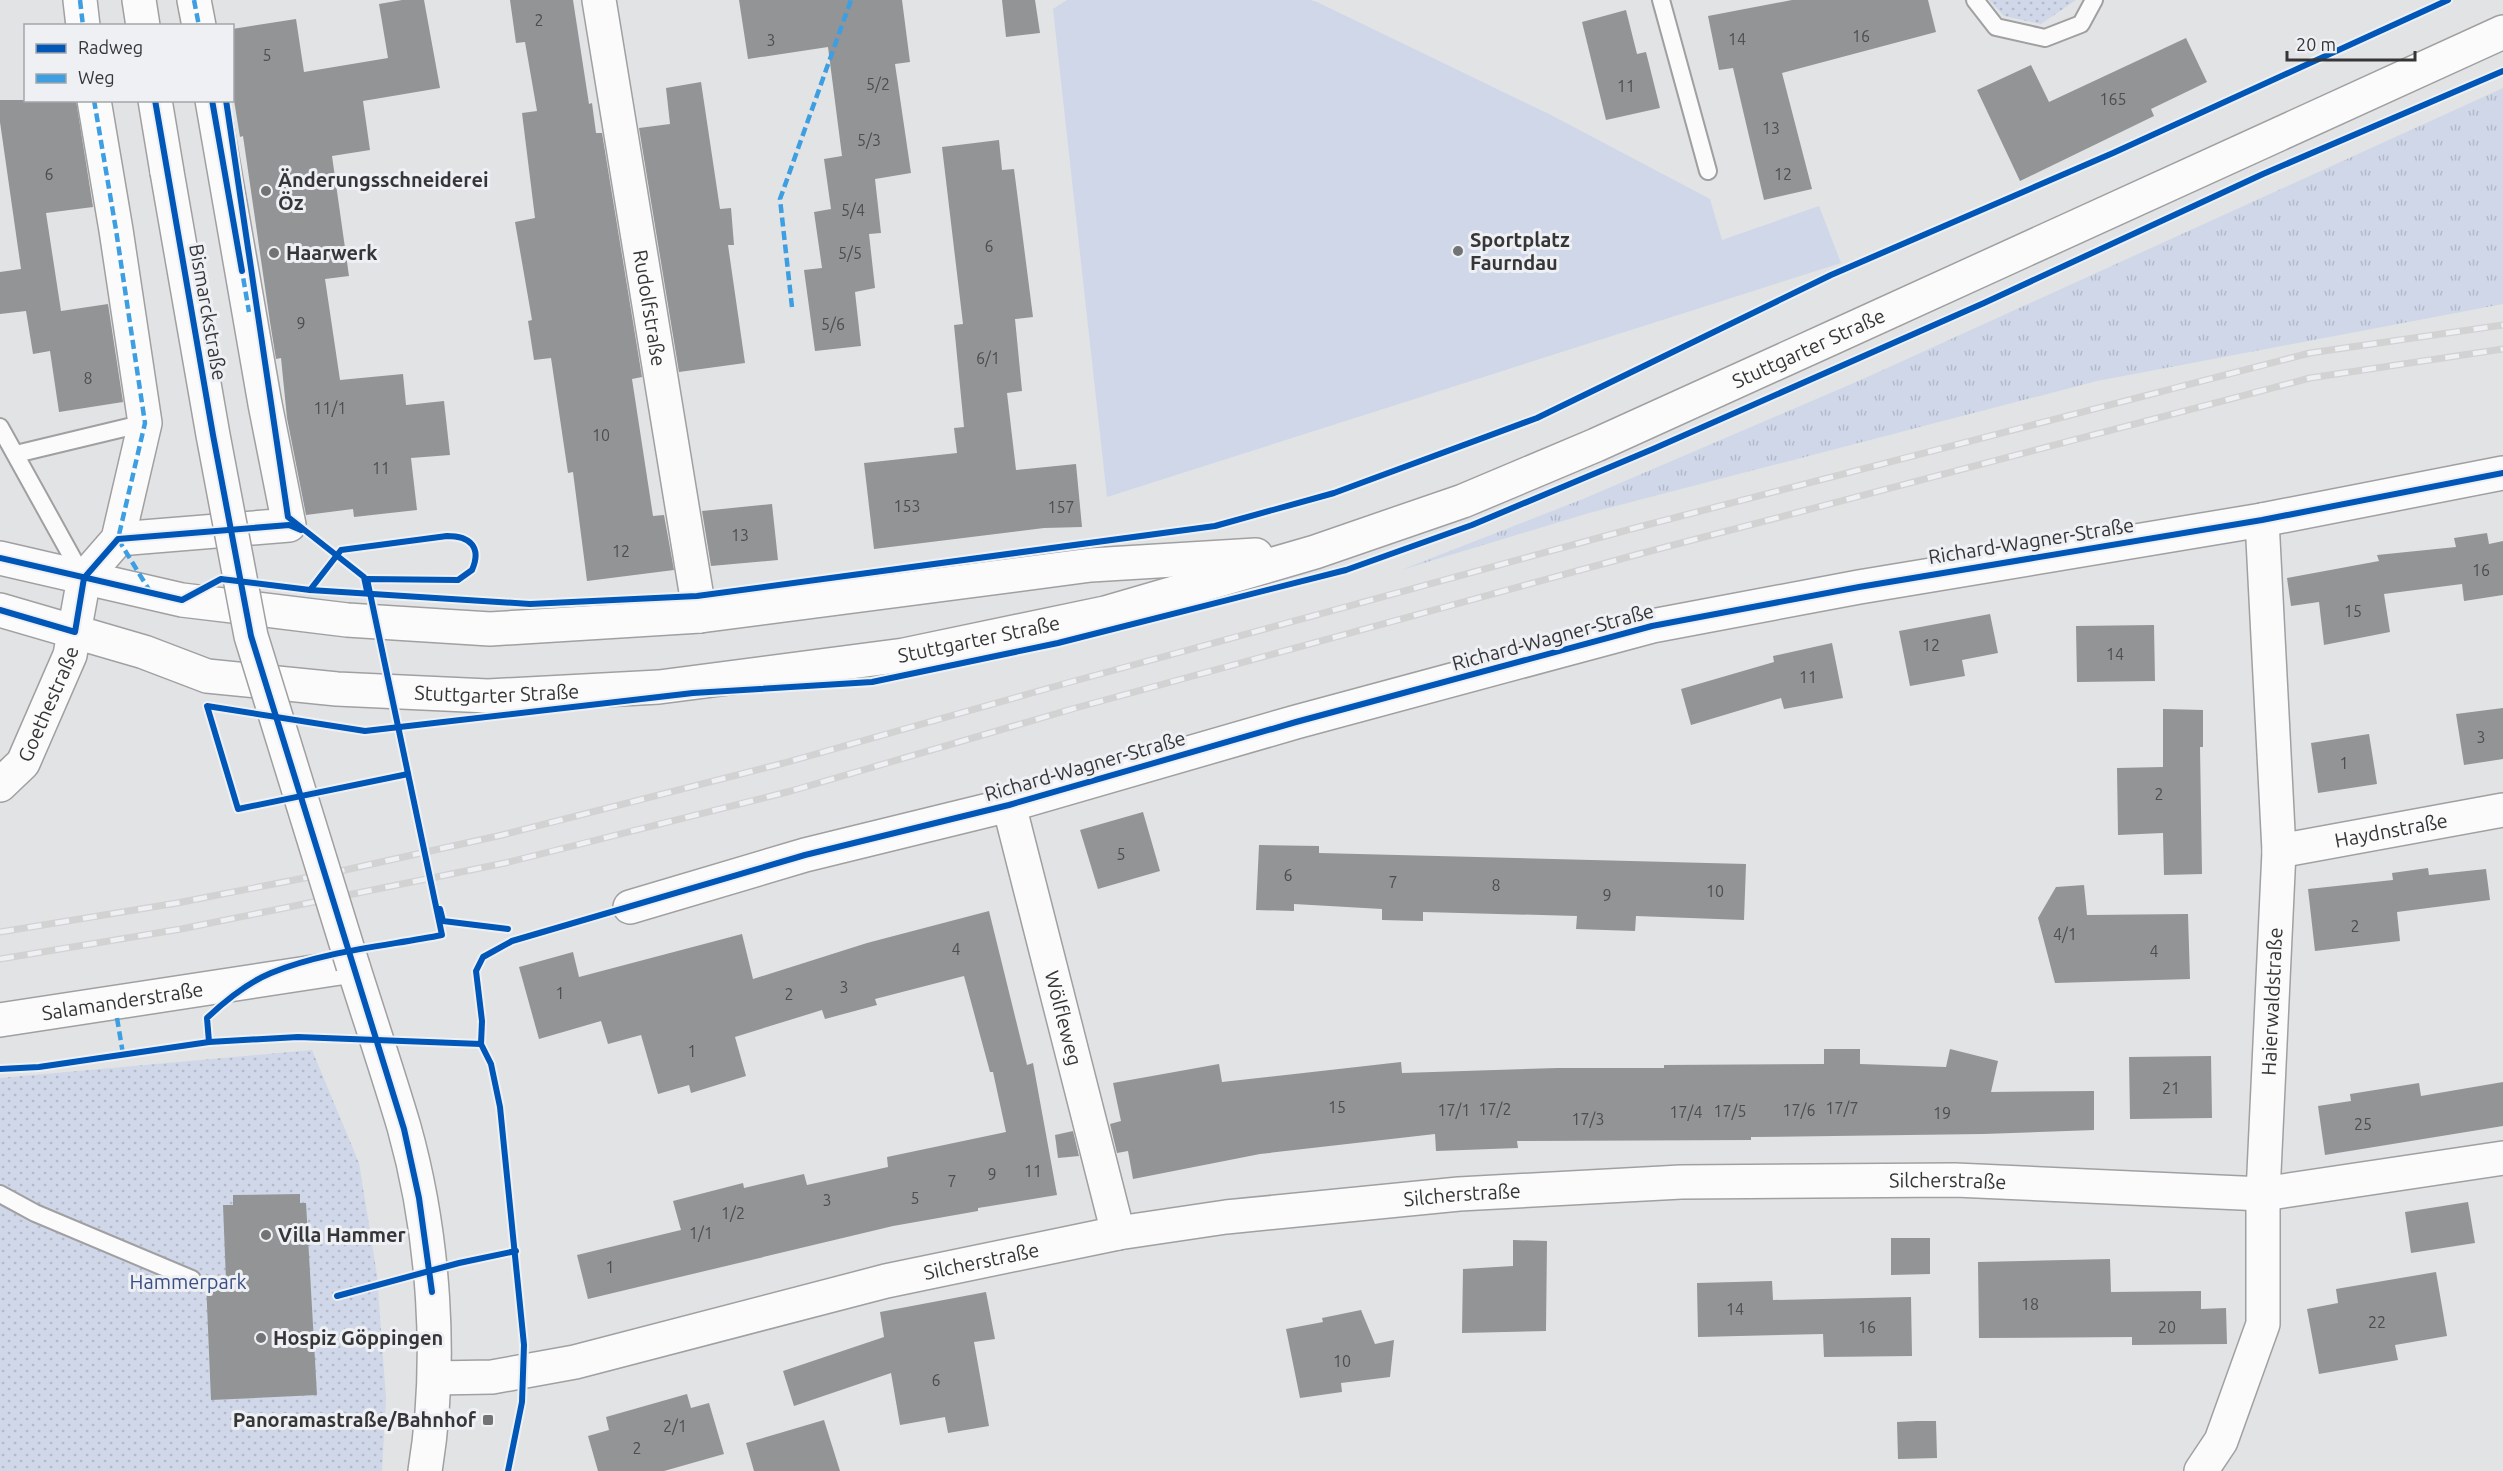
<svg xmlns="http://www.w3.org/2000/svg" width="2503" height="1471" font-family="Ubuntu,sans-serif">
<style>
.grass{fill:url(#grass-tufts)}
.park{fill:url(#park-dots)}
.pitch{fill:#cfd7e8}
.building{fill:#939495}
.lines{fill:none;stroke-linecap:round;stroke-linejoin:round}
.service-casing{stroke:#a0a0a2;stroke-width:20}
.minor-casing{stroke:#a0a0a2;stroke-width:36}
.tertiary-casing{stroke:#a0a0a2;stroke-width:36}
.primary-casing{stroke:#a0a0a2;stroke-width:36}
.service{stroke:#fbfbfb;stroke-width:16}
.minor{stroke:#fbfbfb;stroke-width:33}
.tertiary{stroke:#fbfbfb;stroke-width:33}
.primary{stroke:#fbfbfb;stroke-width:33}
.rail-casing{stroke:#d2d2d3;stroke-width:7}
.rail{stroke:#eef0f4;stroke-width:4.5;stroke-dasharray:14;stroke-linecap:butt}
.tertiary-bridge-casing{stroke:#a0a0a2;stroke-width:36;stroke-linecap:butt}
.tertiary-bridge{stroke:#fbfbfb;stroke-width:33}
.quiet{stroke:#3e9ee2;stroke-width:4.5;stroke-dasharray:9 4.5;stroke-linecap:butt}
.cycleway-casing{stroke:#eef0f4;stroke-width:10}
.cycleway{stroke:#0057b8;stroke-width:6}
.poi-dot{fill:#727375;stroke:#eef0f4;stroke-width:2}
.labels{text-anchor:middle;stroke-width:6;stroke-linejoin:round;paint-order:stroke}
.number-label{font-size:16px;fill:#4d4e4f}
.poi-label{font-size:20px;font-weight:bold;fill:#363638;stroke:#eef0f4;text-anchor:start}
.street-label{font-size:20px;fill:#363638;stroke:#eef0f4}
.park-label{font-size:20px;fill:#384e84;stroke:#eef0f4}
</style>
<defs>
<pattern id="grass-tufts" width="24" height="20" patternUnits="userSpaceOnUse" patternTransform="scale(1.5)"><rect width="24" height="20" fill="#cfd7e8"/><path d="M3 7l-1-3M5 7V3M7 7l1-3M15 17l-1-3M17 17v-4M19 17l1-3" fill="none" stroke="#b2b9c8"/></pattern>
<pattern id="park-dots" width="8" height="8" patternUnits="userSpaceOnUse" patternTransform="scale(1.5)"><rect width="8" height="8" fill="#cfd7e8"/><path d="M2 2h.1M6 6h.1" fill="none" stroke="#b2b9c8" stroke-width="1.8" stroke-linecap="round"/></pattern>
</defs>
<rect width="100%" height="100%" fill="#e2e3e5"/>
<!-- grass -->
<polygon class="grass" points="2503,88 2503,304 2097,381 1589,513 1401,570 1583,499 1863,379"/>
<!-- park -->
<g class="park">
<polygon points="1989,0 2076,0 2041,24 2004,16"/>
<polygon points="312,1050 359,1163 377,1275 386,1399 382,1471 0,1471 0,1078"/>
</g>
<!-- pitch -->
<polygon class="pitch" points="1067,0 1310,0 1317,2 1551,115 1710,199 1722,240 1819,206 1841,263 1107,497 1053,9"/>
<!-- building -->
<g class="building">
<polygon points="402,0 424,0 440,88 363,101 370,150 332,156 349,276 325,279 340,380 403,374 406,405 444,401 450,455 411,458 417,510 354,517 353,509 306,515 287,418 281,358 276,359 270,322 243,136 240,137 232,88 232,29 296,19 304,72 388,58 379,4"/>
<polygon points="510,0 573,0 589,104 592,103 596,133 602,133 642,377 632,379 653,516 664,515 674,570 587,581 573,472 568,473 551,358 534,360 528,321 532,320 515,222 535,218 522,113 537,111 525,42 516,43"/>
<polygon points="739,0 902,0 910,62 895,64 911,173 875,179 881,233 869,234 875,288 855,292 861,346 815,351 804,270 822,268 814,212 831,209 824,159 842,156 828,47 748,59"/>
<polygon points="1002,0 1035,0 1040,33 1006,37"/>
<polygon points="1792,0 1928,0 1936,32 1782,73 1812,189 1764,200 1733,68 1719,70 1708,16"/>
<polygon points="1626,10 1637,54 1646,52 1660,108 1606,120 1582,22"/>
<polygon points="2186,38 2207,82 2151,109 2154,116 2020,181 1977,90 2031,65 2049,102"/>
<polygon points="701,82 720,209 731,208 734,245 728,245 745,363 679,372 639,128 670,124 666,88"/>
<polygon points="0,100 76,100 93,207 46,213 61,311 108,304 123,402 59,412 50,351 33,354 26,311 0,314 0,272 21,269 0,122"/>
<polygon points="999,140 1002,170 1014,169 1033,317 1015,319 1022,391 1007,393 1016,470 1076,464 1082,527 1044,528 874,549 864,463 957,453 954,428 964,427 954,325 963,324 942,147"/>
<polygon points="772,504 778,560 711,566 702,511"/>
<polygon points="2487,533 2489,544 2503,541 2503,595 2464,601 2462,584 2384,594 2390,632 2324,645 2319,602 2291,606 2287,578 2379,561 2377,555 2456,547 2454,538"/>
<polygon points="1990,614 1998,653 1962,660 1965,676 1910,686 1899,631"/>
<polygon points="2154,625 2155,681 2077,682 2076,626"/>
<polygon points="1832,643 1843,698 1784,709 1781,698 1691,725 1681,689 1774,662 1773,656"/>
<polygon points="2503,708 2503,759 2464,765 2456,714"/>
<polygon points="2163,709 2203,710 2203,747 2200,747 2202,874 2164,875 2163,833 2118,835 2117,768 2163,767"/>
<polygon points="2369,734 2377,784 2318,793 2311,743"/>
<polygon points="1143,812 1160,871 1098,889 1080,830"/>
<polygon points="1259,845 1319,846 1319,853 1746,864 1744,920 1636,916 1635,931 1576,929 1577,916 1423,912 1423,921 1382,920 1382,909 1294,904 1294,911 1256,910"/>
<polygon points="2428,868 2429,875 2486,869 2490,900 2397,912 2400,941 2315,951 2308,889 2393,880 2392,873"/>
<polygon points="2084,885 2087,915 2188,914 2190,979 2055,983 2038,918 2056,887"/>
<polygon points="989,911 1027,1065 1033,1063 1057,1195 978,1208 978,1211 893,1226 588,1299 577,1255 681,1230 673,1201 743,1183 744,1188 804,1174 807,1185 888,1167 887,1157 1006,1132 993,1072 990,1072 964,976 875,999 877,1005 825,1019 822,1010 735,1037 746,1076 691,1093 689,1085 658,1094 641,1035 608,1044 601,1021 539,1039 519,967 573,952 579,977 742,934 753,979 867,943"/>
<polygon points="1824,1049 1860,1049 1860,1064 1946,1067 1950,1049 1998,1061 1991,1092 2094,1091 2094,1130 1983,1134 1751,1137 1751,1140 1517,1141 1518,1148 1436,1151 1435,1134 1260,1154 1133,1179 1128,1151 1117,1153 1110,1124 1121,1121 1113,1083 1219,1064 1222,1082 1401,1062 1402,1073 1557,1068 1664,1068 1664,1065 1824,1064"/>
<polygon points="2211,1056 2212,1118 2130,1119 2129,1057"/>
<polygon points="2503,1082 2503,1126 2325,1155 2318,1106 2351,1101 2350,1094 2419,1083 2421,1096"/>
<polygon points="1073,1131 1079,1156 1058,1158 1055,1135"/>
<polygon points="300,1194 300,1203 306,1203 317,1395 211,1400 206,1281 226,1280 223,1205 233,1205 233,1195"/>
<polygon points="2468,1202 2475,1243 2411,1253 2405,1212"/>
<polygon points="1891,1238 1930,1238 1930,1274 1891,1275"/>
<polygon points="1513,1240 1547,1241 1546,1331 1462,1333 1463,1269 1513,1266"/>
<polygon points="2110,1259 2111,1292 2201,1291 2201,1309 2226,1308 2227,1344 2132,1345 2132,1337 1979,1338 1978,1262"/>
<polygon points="2436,1272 2447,1336 2395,1345 2398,1360 2319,1374 2307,1309 2338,1303 2336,1289"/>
<polygon points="1772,1281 1773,1300 1911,1297 1912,1356 1824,1357 1823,1334 1698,1337 1697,1283"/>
<polygon points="986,1292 995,1339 974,1342 989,1426 948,1433 945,1417 900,1425 891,1373 794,1406 783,1371 884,1337 880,1312"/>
<polygon points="1361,1310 1375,1344 1394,1340 1390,1377 1341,1383 1342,1392 1300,1398 1286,1329 1323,1322 1322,1318"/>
<polygon points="687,1394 691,1408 709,1403 724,1454 664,1471 598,1471 588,1436 609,1430 606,1417"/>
<polygon points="824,1420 840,1471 754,1471 746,1443"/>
<polygon points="1917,1421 1936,1421 1937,1458 1898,1459 1897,1422"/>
</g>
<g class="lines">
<!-- service casing -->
<g class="service-casing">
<g id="service">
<polyline points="1661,0 1708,171"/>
<polyline points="1975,0 1996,27 2045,38 2081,24 2094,0"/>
<polyline points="0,427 83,577"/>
<polyline points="16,454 145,423"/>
<polyline points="0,1194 35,1213 192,1279"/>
</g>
</g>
<!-- minor casing -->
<g class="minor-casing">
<g id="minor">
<polyline points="80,0 83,26"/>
<polyline points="194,0 199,26"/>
<path id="s1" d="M599,0L700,616"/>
<polyline points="118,539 289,525 265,404 212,100"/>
<path id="s2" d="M0,785L23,763L70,655L84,578L118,539L145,423L116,230L94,100"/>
<path id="s3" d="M1009,805L1118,1233"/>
<path id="s4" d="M2279,851L2503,810"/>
<polyline points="630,907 805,855 1009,805 1296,722 1652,626 1859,587 2262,520 2503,473"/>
<path id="s5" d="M435,1378L492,1377L575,1362L886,1281L1118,1233L1226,1217L1459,1194L1681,1182L1955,1180L2263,1194L2503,1158"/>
<path id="s6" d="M2201,1471L2221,1441L2263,1324V1194L2279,851L2262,520"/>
</g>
</g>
<!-- tertiary casing -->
<g class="tertiary-casing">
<g id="tertiary">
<polyline points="139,0 143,26"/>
<polyline points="155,100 167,172"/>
<path id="s7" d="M0,1020L353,966C370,1020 388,1073 404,1127C434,1234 443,1361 425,1471"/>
</g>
</g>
<!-- primary casing -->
<g class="primary-casing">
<g id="primary">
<polyline points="0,558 182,600 347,620 490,629 700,616 1091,565 1256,555"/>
<path id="s8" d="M0,610L144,652L207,676L337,689L488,696L659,687L904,655L1105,613L1315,552L1463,501L1596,445L1834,337L2503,32"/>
</g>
</g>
<!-- service -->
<use href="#service" class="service"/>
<!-- minor -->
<use href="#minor" class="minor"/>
<!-- tertiary -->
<use href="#tertiary" class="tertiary"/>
<!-- primary -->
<use href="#primary" class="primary"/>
<!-- rail casing -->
<g class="rail-casing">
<g id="rail">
<polyline points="0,932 177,903 345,870 502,835 784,763 1067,683 1631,529 2310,353 2503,325"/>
<polyline points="0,959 181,929 505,863 791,791 1072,709 1639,554 2310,378 2503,349"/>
</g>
</g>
<!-- rail -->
<use href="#rail" class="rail"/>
<!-- tertiary-bridge casing -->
<g class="tertiary-bridge-casing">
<polyline id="tertiary-bridge" points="167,172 213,435 251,636 353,966"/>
</g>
<!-- tertiary-bridge -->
<use href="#tertiary-bridge" class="tertiary-bridge"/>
<!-- quiet -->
<g class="quiet">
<polyline points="80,0 83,26"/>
<polyline points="194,0 199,26"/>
<polyline points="94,100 116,230 145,423 118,539 115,542"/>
<polyline points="241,265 249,312"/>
<polyline points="792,307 780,199 851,0"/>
<polyline points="118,539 151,593"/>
<polyline points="117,1018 123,1054"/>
</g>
<!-- cycleway casing -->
<g class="cycleway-casing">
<g id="cycleway">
<polyline points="155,100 213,435 251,636 404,1129 419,1198 432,1292"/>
<polyline points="212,100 242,271"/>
<polyline points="226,100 288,517 364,577 367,591"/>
<polyline points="0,558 182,600 221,579 310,590 530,604 697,596 1215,526 1334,493 1537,418 1831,275 2113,153 2448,0"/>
<polyline points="84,578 118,539 289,525 301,530"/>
<polyline points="0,610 75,632 84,578"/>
<polyline points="408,774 238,809 207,706 365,731 693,693 872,682 1058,643 1346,570 1472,525 1653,449 1984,303 2263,174 2503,71"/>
<polyline points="440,909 443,921 508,929"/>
<path d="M209,1042L207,1018C226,1000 247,983 271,973C325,951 386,946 442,935L367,579L458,580L472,570C482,547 470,536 447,536L341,550L310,590"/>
<polyline points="0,1069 39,1067 209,1042 298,1037 481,1044"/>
<polyline points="337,1296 459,1263 516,1251"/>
<polyline points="508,1471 522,1402 524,1345 500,1107 491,1064 481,1044 482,1021 476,971 483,957 512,941 805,855 1009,805 1296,722 1652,626 1859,587 2262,520 2503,473"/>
</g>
</g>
<!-- cycleway -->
<use href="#cycleway" class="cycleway"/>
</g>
<!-- markers -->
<g class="poi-dot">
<circle cx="266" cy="191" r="6"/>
<circle cx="1458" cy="251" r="6"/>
<circle cx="274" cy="253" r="6"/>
<circle cx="266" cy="1235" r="6"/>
<circle cx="261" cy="1338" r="6"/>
<rect x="482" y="1414" width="12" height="12" rx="3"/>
</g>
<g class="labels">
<!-- number labels -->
<g class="number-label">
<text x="539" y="26">2</text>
<text x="1861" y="42">16</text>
<text x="1737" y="45">14</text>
<text x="771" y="46">3</text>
<text x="267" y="61">5</text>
<text x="878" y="90">5/2</text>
<text x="1626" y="92">11</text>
<text x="2113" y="105">165</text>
<text x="1771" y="134">13</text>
<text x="869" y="146">5/3</text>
<text x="49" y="180">6</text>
<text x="1783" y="180">12</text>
<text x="853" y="216">5/4</text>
<text x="989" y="252">6</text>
<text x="850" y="259">5/5</text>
<text x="301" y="329">9</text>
<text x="833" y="330">5/6</text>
<text x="988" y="364">6/1</text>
<text x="88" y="384">8</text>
<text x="330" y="414">11/1</text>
<text x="601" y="441">10</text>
<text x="381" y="474">11</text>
<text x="907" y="512">153</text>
<text x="1061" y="513">157</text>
<text x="740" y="541">13</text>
<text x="621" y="557">12</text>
<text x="2481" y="576">16</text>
<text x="2353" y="617">15</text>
<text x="1931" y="651">12</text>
<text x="2115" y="660">14</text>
<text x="1808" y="683">11</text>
<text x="2481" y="743">3</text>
<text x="2344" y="769">1</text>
<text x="2159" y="800">2</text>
<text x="1121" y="860">5</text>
<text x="1288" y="881">6</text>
<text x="1393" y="888">7</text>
<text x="1496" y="891">8</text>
<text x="1715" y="897">10</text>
<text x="1607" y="901">9</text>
<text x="2355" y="932">2</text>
<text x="2065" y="940">4/1</text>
<text x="956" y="955">4</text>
<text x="2154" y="957">4</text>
<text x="844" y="993">3</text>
<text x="560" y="999">1</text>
<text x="789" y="1000">2</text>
<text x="692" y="1057">1</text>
<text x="2171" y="1094">21</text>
<text x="1337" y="1113">15</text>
<text x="1842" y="1114">17/7</text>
<text x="1495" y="1115">17/2</text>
<text x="1454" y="1116">17/1</text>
<text x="1799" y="1116">17/6</text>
<text x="1730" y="1117">17/5</text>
<text x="1686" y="1118">17/4</text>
<text x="1942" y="1119">19</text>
<text x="1588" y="1125">17/3</text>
<text x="2363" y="1130">25</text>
<text x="1033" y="1177">11</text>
<text x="992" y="1180">9</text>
<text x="952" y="1187">7</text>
<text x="915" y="1204">5</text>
<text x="827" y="1206">3</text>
<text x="733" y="1219">1/2</text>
<text x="701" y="1239">1/1</text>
<text x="610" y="1273">1</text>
<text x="2030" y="1310">18</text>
<text x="1735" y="1315">14</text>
<text x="2377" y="1328">22</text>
<text x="1867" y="1333">16</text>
<text x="2167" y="1333">20</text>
<text x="1342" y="1367">10</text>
<text x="936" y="1386">6</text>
<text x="675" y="1432">2/1</text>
<text x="637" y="1454">2</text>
</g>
<!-- poi labels -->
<g class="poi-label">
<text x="278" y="187">Änderungsschneiderei<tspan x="278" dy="23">Öz</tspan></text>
<text x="1470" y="247">Sportplatz<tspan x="1470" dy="23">Faurndau</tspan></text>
<text x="286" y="260">Haarwerk</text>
<text x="278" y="1242">Villa Hammer</text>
<text x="273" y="1345">Hospiz Göppingen</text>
<text x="476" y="1427" text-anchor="end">Panoramastraße/Bahnhof</text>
</g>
<!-- street labels -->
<g class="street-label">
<text dy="7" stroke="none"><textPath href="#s1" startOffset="312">Rudolfstraße</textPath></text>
<text transform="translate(208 312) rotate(80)" y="7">Bismarckstraße</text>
<text dy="7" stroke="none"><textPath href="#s8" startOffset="1876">Stuttgarter Straße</textPath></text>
<text transform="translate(2031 541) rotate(-9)" y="7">Richard-Wagner-Straße</text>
<text transform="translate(1553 637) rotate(-15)" y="7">Richard-Wagner-Straße</text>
<text dy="7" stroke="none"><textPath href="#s8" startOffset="994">Stuttgarter Straße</textPath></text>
<text dy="7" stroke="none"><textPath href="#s8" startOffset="508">Stuttgarter Straße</textPath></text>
<text dy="7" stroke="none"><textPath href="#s2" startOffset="96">Goethestraße</textPath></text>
<text transform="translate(1085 766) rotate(-16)" y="7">Richard-Wagner-Straße</text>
<text dy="7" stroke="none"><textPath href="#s4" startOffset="114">Haydnstraße</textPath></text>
<text dy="7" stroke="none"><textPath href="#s7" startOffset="124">Salamanderstraße</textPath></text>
<text dy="7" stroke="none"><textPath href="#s6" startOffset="483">Haierwaldstraße</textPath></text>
<text dy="7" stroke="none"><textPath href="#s3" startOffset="220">Wölfleweg</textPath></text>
<text dy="7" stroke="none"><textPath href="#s5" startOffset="1532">Silcherstraße</textPath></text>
<text dy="7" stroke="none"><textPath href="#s5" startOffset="1046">Silcherstraße</textPath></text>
<text dy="7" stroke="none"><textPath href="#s5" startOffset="560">Silcherstraße</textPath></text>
</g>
<!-- park labels -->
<g class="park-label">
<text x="188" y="1289">Hammerpark</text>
</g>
</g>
<!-- legend -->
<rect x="24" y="24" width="210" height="78" fill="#eef0f4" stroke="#a4a6a9" stroke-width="1.5"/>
<rect x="36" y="44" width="30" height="9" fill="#0057b8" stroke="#a4a6a9" stroke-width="1.5"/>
<text x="78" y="54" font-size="18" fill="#363638">Radweg</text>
<rect x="36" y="74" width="30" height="9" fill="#3e9ee2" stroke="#a4a6a9" stroke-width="1.5"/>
<text x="78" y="84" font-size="18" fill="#363638">Weg</text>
<!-- scale -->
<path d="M2287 51v9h128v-9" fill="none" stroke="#363638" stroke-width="3"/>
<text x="2296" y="51" font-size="18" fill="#363638" stroke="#eef0f4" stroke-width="4.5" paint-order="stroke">20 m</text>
</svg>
